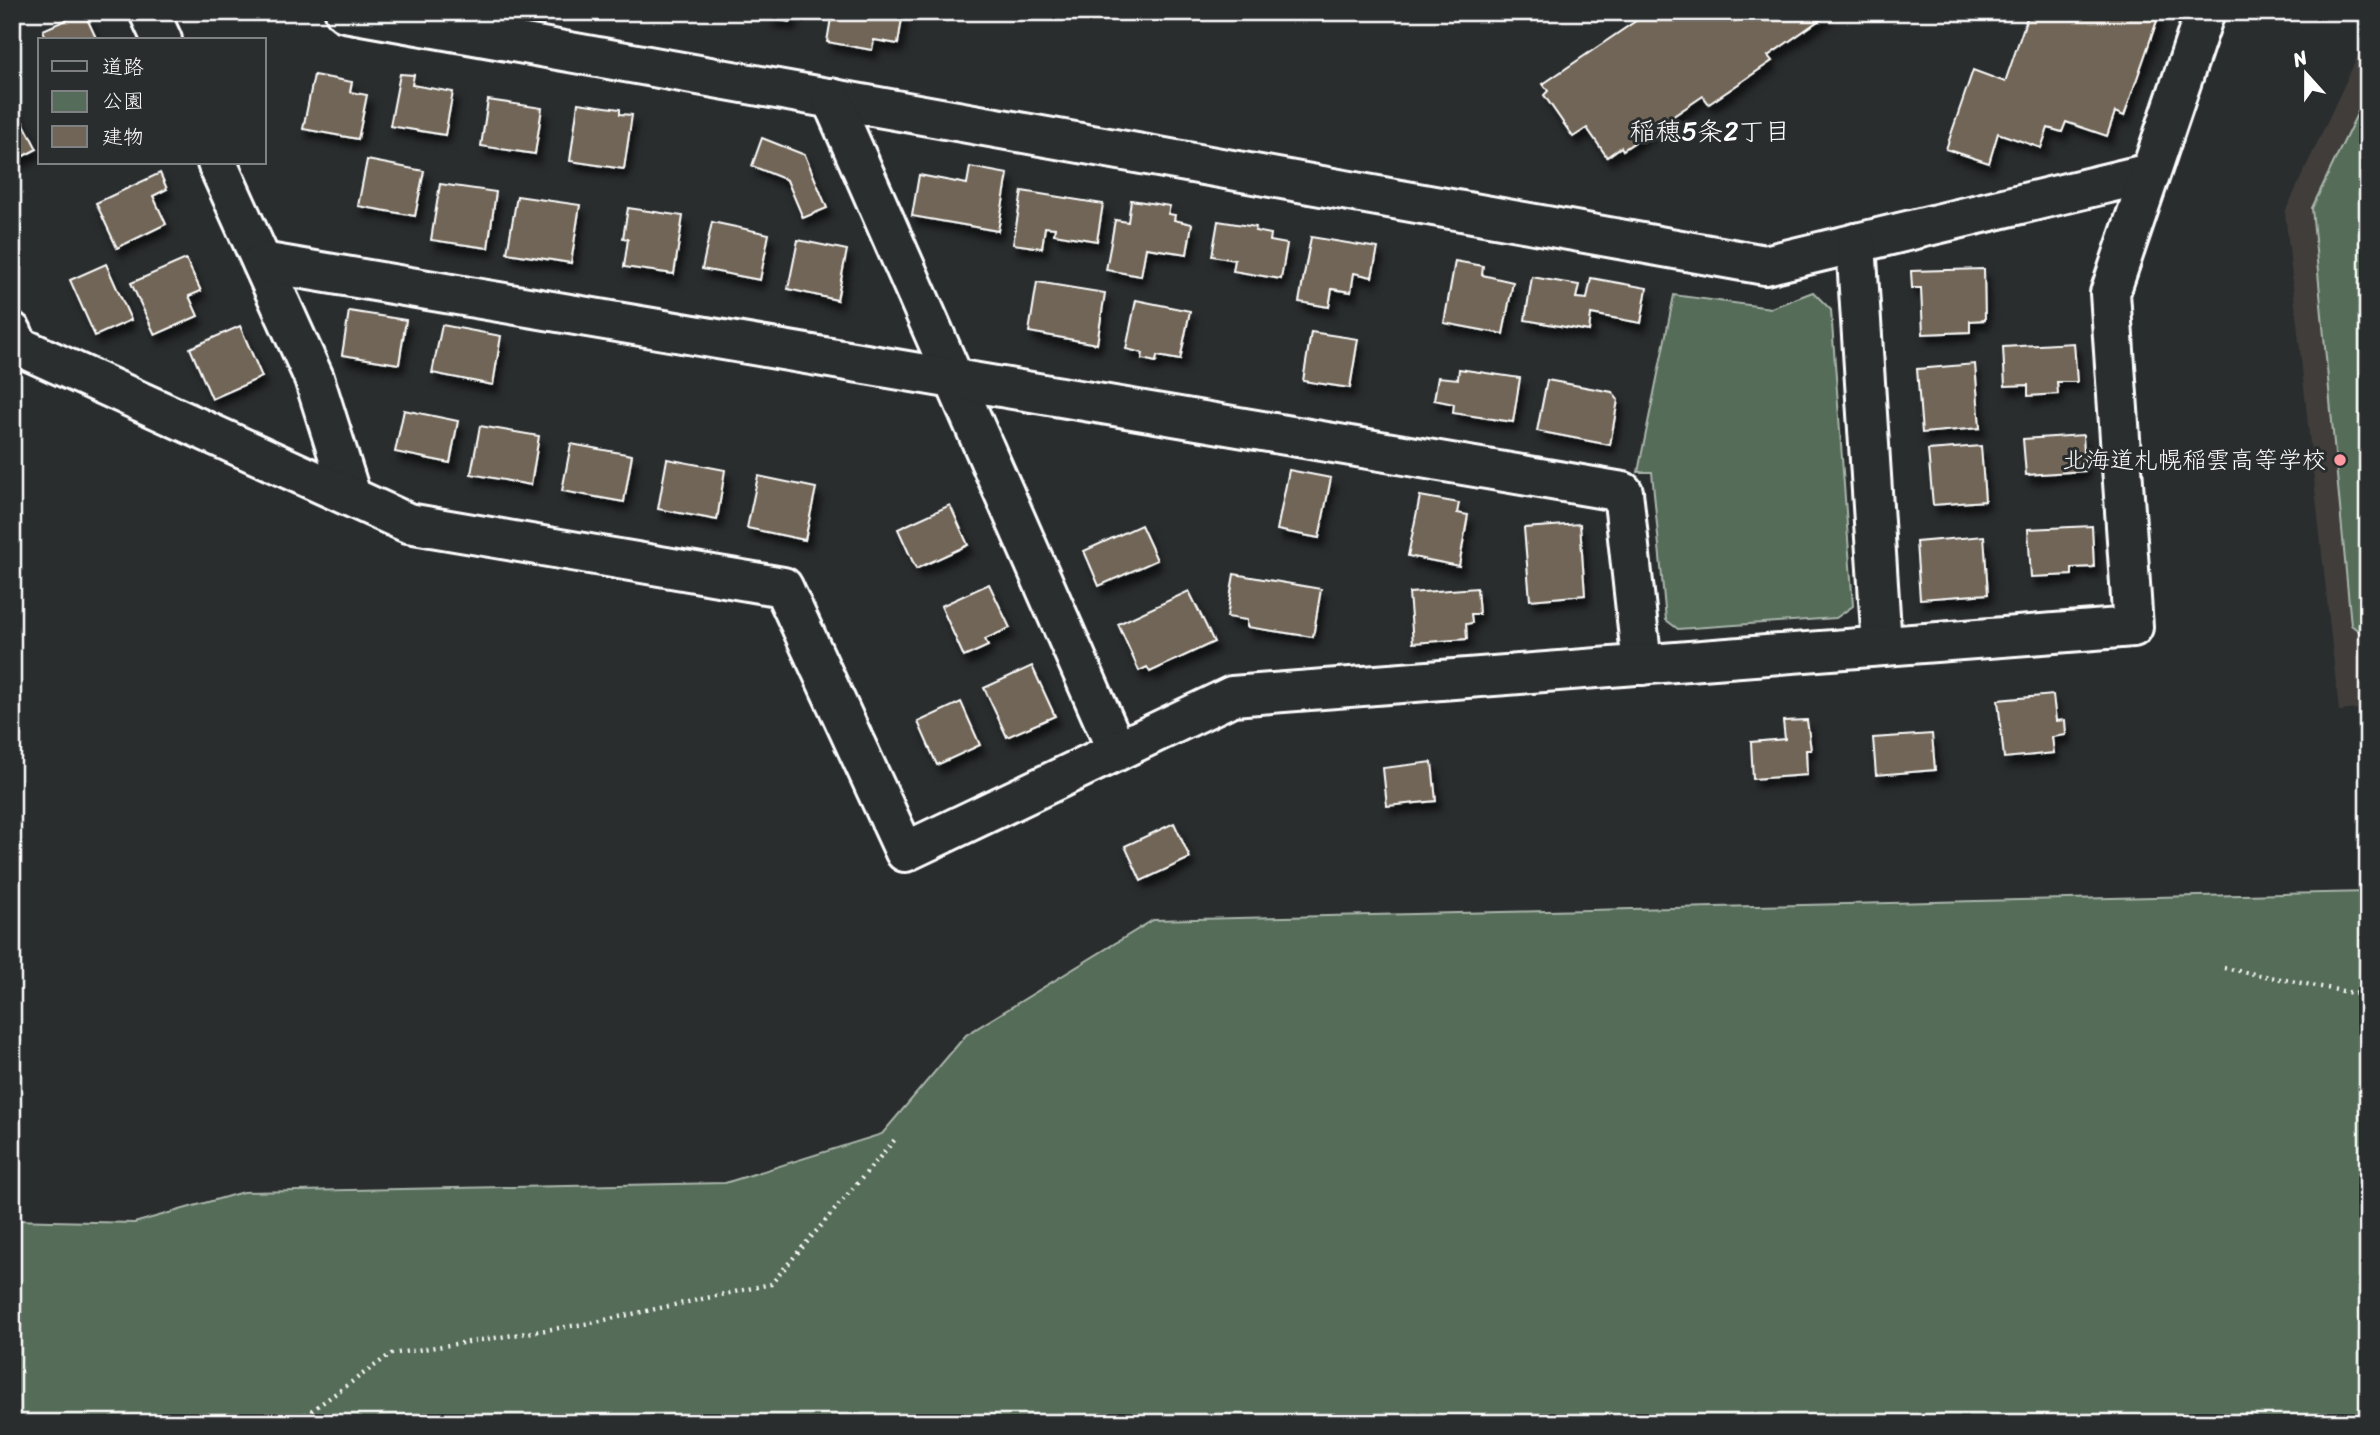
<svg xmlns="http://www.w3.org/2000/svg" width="2380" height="1435" font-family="Sriracha,'Klee One',sans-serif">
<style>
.built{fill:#3f3e3a}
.green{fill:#546c59;stroke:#aab6ac;stroke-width:2}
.building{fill:#706557;stroke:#fff;stroke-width:2;filter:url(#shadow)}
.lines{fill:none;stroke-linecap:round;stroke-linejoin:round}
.minor-casing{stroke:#fff;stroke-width:44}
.path{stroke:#fff;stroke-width:4.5;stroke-dasharray:2 5;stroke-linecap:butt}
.minor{stroke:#2a2d2e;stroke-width:38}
.poi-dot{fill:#ff9aa2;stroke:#2a2d2e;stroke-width:2.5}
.labels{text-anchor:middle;stroke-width:6;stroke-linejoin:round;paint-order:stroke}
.poi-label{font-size:24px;fill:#fff;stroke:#2a2d2e;text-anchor:end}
.neighbourhood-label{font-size:26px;fill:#fff;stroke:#2a2d2e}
</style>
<defs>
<filter id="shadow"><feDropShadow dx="4.5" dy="8" stdDeviation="3.5" flood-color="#0009"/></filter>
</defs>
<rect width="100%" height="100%" fill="#2a2d2e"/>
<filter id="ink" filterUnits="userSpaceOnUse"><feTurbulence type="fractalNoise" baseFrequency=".0143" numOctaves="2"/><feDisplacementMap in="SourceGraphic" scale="14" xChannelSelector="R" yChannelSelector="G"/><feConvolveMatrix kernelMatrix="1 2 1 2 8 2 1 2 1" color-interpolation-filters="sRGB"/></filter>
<g filter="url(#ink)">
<!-- built -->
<polygon class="built" points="2368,34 2368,708 2339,711 2285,212"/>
<!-- green -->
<g class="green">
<polygon points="2368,91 2368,638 2351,625 2312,208"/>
<polygon points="1813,292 1831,310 1853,606 1836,618 1678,629 1666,620 1652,472 1638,472 1674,295 1771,308"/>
<polygon points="2368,892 2368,1423 12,1423 12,1220 134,1223 243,1192 725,1183 882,1134 966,1035 1153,920"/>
</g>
<!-- building -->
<g class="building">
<polygon points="84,12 97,40 47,40 43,30"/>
<polygon points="770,12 793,12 791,22 769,18"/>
<polygon points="832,12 903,12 898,44 874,40 872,50 827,42"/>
<polygon points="1649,12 1831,12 1768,56 1772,61 1709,104 1703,96 1623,150 1621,147 1607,157 1587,128 1573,137 1544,95 1548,91 1543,84"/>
<polygon points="2029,12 2160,12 2124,116 2115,112 2107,136 2066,122 2062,132 2048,128 2041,148 1998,133 1989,163 1946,149 1973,70 2005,82"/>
<polygon points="400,74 414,75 412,85 453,92 445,135 390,126"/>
<polygon points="314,75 352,82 350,92 367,95 358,139 303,129"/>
<polygon points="488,100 542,108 535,154 481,146"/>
<polygon points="578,103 620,109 620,114 632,115 624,169 570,161"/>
<polygon points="15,107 37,149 12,162 12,108"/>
<polygon points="762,138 805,155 827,208 803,218 787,180 752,166"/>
<polygon points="367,160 424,171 415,216 358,206"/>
<polygon points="970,167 1008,174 998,231 912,216 919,175 967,184"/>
<polygon points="160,173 167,189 153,196 166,224 117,248 96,203"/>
<polygon points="440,184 496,192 488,248 431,240"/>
<polygon points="1022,191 1103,204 1097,241 1054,234 1055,228 1045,227 1042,248 1013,244"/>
<polygon points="517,196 580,205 571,263 507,253"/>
<polygon points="1131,200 1170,206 1168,214 1175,215 1174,220 1192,224 1187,254 1146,248 1141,276 1106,270 1115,220 1128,222"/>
<polygon points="628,208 683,216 674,274 624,267 628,239 623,238"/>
<polygon points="1218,221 1256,227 1255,231 1271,234 1270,241 1287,244 1281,279 1233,271 1235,260 1212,256"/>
<polygon points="712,222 769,234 760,280 702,269"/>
<polygon points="1311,237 1378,248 1372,277 1354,273 1351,292 1332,289 1329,307 1299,302"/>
<polygon points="798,240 847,250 837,300 788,289"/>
<polygon points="186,259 201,291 189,296 198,316 155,335 131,283"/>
<polygon points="1455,261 1483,266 1482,275 1513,282 1503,334 1444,323"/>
<polygon points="106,264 131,320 95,336 70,280"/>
<polygon points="1984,269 1985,320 1970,321 1970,332 1923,334 1921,288 1912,288 1911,271"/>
<polygon points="1532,277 1579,285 1576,298 1587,299 1591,278 1647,288 1641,323 1591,314 1589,331 1525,320"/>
<polygon points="1037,282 1105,293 1097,344 1029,332"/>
<polygon points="1136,300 1190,311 1180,360 1157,356 1156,362 1142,359 1143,353 1126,349"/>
<polygon points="349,311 406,320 399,364 342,355"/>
<polygon points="442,325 501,336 493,385 432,373"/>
<polygon points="240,326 262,377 212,399 190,348"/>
<polygon points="1311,332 1358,339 1350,388 1303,381"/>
<polygon points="2074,343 2077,382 2057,382 2058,394 2028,396 2028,385 2005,386 2003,347"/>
<polygon points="1975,364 1980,428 1922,433 1917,369"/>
<polygon points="1459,369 1520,378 1513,422 1453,413 1454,404 1434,400 1438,377 1458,379"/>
<polygon points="1547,380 1612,392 1618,400 1610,445 1537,431"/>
<polygon points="404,410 458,421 450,463 395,452"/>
<polygon points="480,426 539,436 531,485 471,474"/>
<polygon points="2083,435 2085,471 2026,475 2023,439"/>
<polygon points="571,444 632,455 624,502 562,491"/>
<polygon points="1981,446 1985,501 1933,505 1928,450"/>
<polygon points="667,459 725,470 717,520 658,509"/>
<polygon points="1289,470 1331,478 1319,538 1277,530"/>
<polygon points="758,476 816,488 805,540 747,528"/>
<polygon points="1420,496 1459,503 1457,513 1468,515 1459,566 1408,556"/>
<polygon points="950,505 968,545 916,569 898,529"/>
<polygon points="1580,524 1585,595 1530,600 1524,528"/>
<polygon points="1141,525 1157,560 1099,586 1084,551"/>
<polygon points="2092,526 2094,567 2072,568 2072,575 2031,577 2028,529"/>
<polygon points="1984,536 1988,594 1920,599 1916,542"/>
<polygon points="1234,574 1321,589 1313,637 1247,627 1247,620 1227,617"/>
<polygon points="989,584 1010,628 985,639 988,646 964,657 941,606"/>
<polygon points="1477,588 1479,614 1471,614 1472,623 1466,624 1467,639 1413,643 1409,593"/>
<polygon points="1189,591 1214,642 1150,672 1147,667 1139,671 1118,624"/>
<polygon points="1032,666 1055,716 1007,737 984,688"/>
<polygon points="2053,695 2056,721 2065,720 2066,735 2052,737 2054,753 2004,758 1998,700"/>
<polygon points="961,702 980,745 937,765 918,722"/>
<polygon points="1807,720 1811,750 1806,750 1807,775 1753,779 1751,742 1785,739 1783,721"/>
<polygon points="1932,734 1935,770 1876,775 1873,738"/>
<polygon points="1432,762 1436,801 1387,806 1383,768"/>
<polygon points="1174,823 1190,858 1141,881 1125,846"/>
</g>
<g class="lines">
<!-- minor casing -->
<g class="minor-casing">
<g id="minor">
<polyline points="149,12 162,40"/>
<polyline points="345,12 1765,265 2150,173"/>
<polyline points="831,98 1117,751"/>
<polyline points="217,163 314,378 351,496"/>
<polyline points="1856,243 1882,646"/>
<polyline points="262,262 1623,492 1642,665"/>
<polyline points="12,332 18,346 408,523 783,587 905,852 1232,696 2133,627 2110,293 2205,12"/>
</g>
</g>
<!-- path -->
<g class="path">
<polyline points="2224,968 2368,996"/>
<polyline points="294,1423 391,1354 591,1323 771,1284 897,1137"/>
</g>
<!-- minor -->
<use href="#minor" class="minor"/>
</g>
</g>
<!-- markers -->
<circle class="poi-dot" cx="2340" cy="460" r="7"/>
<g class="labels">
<!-- poi labels -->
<g class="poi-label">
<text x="2326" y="468">北海道札幌稲雲高等学校</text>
</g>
<!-- neighbourhood labels -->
<g class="neighbourhood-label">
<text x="1710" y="140">稲穂5条2丁目</text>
</g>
</g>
<!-- margin -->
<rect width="2380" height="1435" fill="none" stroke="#2a2d2e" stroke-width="42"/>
<rect x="21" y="21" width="2338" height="1393" fill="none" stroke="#fff" stroke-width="2.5" filter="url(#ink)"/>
<!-- legend -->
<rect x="38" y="38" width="228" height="126" fill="#2a2d2e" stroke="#7f8182" stroke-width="2"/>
<rect x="52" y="61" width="35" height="10" fill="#2a2d2e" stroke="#7f8182" stroke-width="2"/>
<text x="102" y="74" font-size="21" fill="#ffffff">道路</text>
<rect x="52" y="91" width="35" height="21" fill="#546c59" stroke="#7f8182" stroke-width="2"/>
<text x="102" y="108" font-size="21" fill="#ffffff">公園</text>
<rect x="52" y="126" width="35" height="21" fill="#706557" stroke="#7f8182" stroke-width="2"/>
<text x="102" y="144" font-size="21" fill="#ffffff">建物</text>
<!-- north arrow -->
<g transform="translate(2306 74) rotate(339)" stroke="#2a2d2e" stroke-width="5" paint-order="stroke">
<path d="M0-5L12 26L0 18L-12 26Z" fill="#ffffff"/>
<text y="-10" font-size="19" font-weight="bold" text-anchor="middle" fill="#ffffff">N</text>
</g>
</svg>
